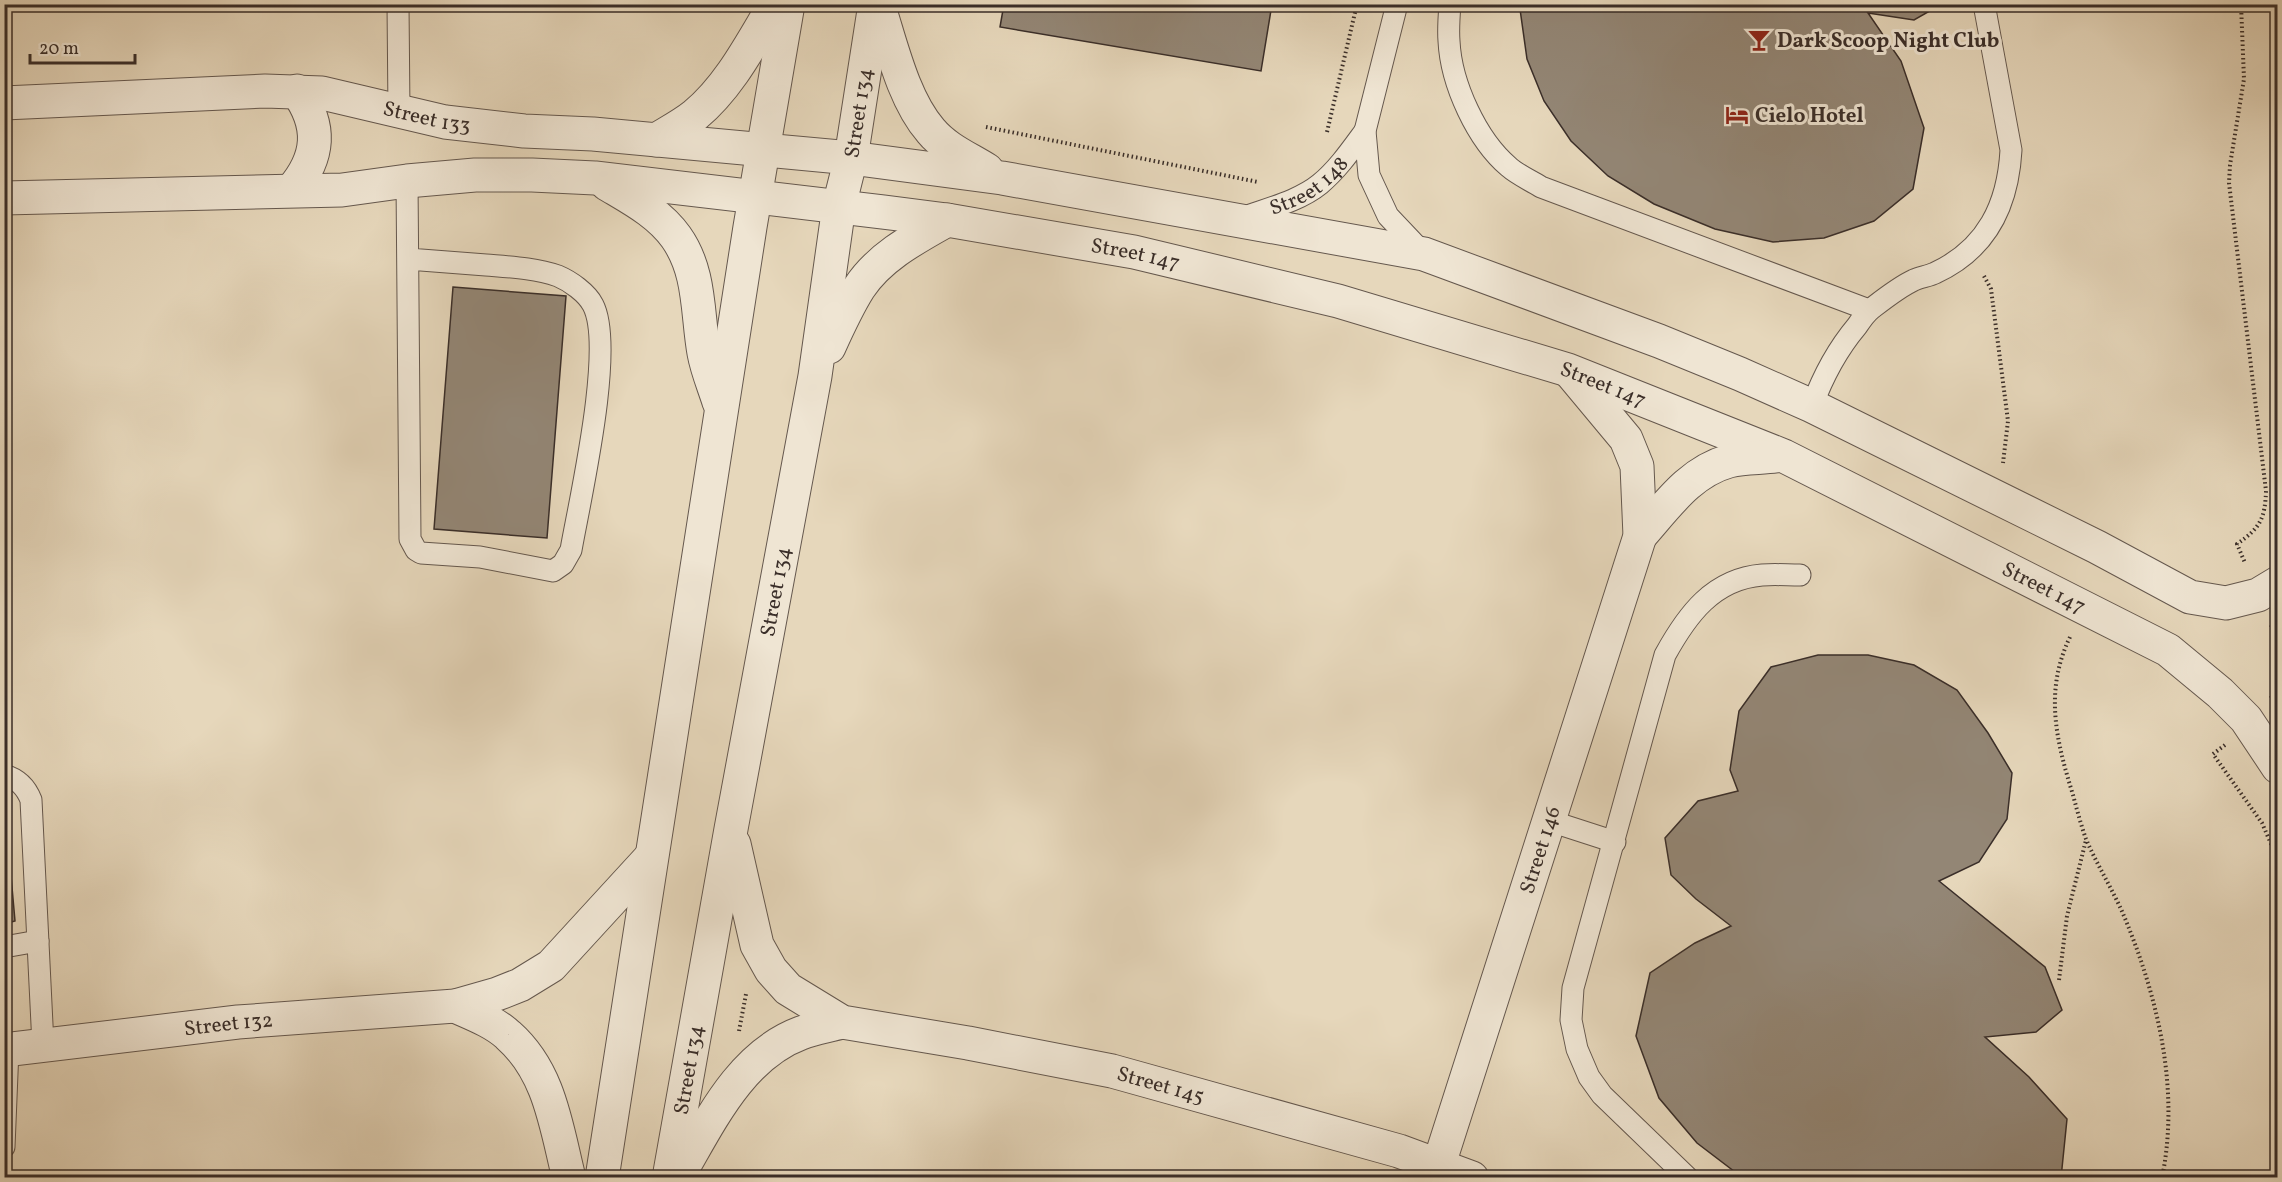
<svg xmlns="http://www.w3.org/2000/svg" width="2282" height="1182" font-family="Vollkorn,serif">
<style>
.building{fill:#938675;stroke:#3a2e29;stroke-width:1.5}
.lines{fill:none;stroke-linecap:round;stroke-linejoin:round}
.lane-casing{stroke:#65584e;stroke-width:23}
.street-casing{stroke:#65584e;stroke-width:35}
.path{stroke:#3a2e29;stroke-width:4;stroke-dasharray:1.5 3;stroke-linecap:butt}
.lane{stroke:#efe5d3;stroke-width:21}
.street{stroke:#efe5d3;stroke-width:33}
.labels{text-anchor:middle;stroke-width:6;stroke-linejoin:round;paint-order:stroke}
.poi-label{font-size:21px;font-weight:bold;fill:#3a2e29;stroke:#efe5d3;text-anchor:start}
.street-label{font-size:21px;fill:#3a2e29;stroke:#efe5d3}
</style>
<rect width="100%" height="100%" fill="#e6d7bb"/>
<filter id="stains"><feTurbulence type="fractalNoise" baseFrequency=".00333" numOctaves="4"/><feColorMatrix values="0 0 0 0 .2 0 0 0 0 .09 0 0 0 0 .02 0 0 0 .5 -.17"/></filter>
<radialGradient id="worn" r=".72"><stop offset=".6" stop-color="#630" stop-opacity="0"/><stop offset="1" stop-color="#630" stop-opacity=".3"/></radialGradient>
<!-- building -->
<g class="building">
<polygon points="1004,4 1272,4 1261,71 1000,27"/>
<polygon points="1522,4 1942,4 1914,20 1868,13 1901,61 1924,128 1913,189 1874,221 1824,238 1773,242 1715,229 1654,204 1608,176 1571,141 1544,101 1527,59 1520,9"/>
<polygon points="453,287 566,296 547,538 434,529"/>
<polygon points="1818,655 1868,655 1914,665 1957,690 1988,733 2012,773 2007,819 1979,862 1939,881 2045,967 2062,1010 2036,1032 1985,1037 2029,1077 2067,1119 2061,1178 1743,1178 1697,1143 1659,1098 1636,1036 1650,973 1695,943 1731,926 1696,899 1671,875 1665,838 1698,801 1738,791 1730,770 1739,711 1771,667"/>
<polygon points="4,797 15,921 4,924"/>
</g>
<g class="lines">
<!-- lane casing -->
<g class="lane-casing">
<g id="lane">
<polyline points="398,4 399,113"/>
<polyline points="1397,4 1365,131 1369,175 1388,216 1424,254"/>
<path d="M1450,4C1449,17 1448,29 1449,41C1451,84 1477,140 1509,167C1518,175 1530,180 1541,187L1869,310"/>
<path d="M407,181L410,539L416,550L421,553L480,557L553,571L563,564L571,550C580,499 615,347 593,305C587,293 570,281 558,276C535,268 510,267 486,265C460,263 434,261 408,259"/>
<path id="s1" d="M1239,219C1265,209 1298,202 1320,184C1338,169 1351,150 1365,131"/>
<path d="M1812,406C1823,376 1836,351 1857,326C1861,320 1866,313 1871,309C1884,299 1899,287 1914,280C1921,277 1929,276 1935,273C1987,249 2008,205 2011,150L1984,4"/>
<path d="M4,775C18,779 26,787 31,800L43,1045"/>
<polyline points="1547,820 1615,842"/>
<polyline points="4,947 38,941"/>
<polyline points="4,1147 8,1049"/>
<path d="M1688,1178L1602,1095L1589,1077L1577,1049L1571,1020L1573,988L1665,655C1687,615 1713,579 1762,575C1775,574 1787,575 1800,575"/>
</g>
</g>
<!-- street casing -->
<g class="street-casing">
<g id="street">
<path d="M878,4C891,44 903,99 931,131C946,149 968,158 987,170"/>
<path id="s2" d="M4,103L265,91L322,93L445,122L524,131L593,134L851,158L1002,178L1424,254L1659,341L1740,374L1812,406L2097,547L2190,597L2226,603L2258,595L2278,583"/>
<path d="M656,140C669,132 684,124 695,115C730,86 752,42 775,4"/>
<path d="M607,184C632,199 659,213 676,237C701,272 697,314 704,353C707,370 714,386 719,402"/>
<path d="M292,190C320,157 322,126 297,91"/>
<path id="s3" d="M4,198L342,190L407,181L475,175H532L595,178L883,212L947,220L1134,252L1338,301L1568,370L1784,456L2168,650L2220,693L2246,719L2278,767"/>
<path d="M829,347C838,327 847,307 859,288C879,257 915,238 947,220"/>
<path d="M1640,536C1666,507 1689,472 1729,461C1743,457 1761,458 1776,456"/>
<path id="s4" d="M734,844L757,945L771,970L788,989L842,1022L968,1043L1112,1071L1399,1151L1472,1178"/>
<path d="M455,1006C473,1014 494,1022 508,1035C550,1072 556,1126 569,1178"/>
<path id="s5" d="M4,1050L238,1022L455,1006L497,994L520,985L551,966L651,857"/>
<path id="s6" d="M1439,1164L1640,536L1637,466L1626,439L1571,373"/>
<polyline points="602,1178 750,227 788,4"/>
<path id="s7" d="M669,1178L731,829L815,376L839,206L851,158L875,4"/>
<path d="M677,1178C709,1124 739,1056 801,1033C814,1028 828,1026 842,1022"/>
</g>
</g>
<!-- path -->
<g class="path">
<path d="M2241,4L2244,79L2230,165L2229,183L2266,491C2265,519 2260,528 2237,544L2245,563"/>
<polyline points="986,127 1258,182"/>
<polyline points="1327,132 1357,4"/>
<polyline points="1984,276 1991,289 2008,421 2003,463"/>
<polyline points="2271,625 2278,643"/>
<path d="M2070,637C2044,691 2056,740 2073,795C2077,810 2081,825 2086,839C2097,865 2113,890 2124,916C2158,998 2180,1089 2162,1178"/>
<polyline points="2271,698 2278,678"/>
<polyline points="2225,745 2213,754 2262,823 2278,860"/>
<polyline points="2059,980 2067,916 2086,840"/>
<polyline points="739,1031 746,994"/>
</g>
<!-- lane -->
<use href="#lane" class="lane"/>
<!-- street -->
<use href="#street" class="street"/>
</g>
<!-- icons -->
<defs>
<g id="bar-bare" transform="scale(1.8)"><path d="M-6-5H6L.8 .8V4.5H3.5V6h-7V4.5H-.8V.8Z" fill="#8f2418" stroke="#efe5d3" stroke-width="2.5" paint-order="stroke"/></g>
<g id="hotel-bare" transform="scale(1.8)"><path d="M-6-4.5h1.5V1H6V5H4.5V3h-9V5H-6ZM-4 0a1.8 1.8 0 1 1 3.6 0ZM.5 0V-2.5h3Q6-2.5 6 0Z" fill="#8f2418" stroke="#efe5d3" stroke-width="2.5" paint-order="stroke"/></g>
</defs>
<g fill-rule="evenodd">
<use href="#bar-bare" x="1759" y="40"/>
<use href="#hotel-bare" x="1737" y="115"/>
</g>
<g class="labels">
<!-- poi labels -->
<g class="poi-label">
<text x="1777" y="47">Dark Scoop Night Club</text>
<text x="1755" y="122">Cielo Hotel</text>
</g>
<!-- street labels -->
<g class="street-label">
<text dy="7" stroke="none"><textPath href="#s7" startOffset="1082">Street 134</textPath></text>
<text dy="7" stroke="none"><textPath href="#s2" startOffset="426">Street 133</textPath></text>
<text dy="7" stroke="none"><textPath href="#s1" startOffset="78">Street 148</textPath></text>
<text dy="7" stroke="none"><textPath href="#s3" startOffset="1138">Street 147</textPath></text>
<text dy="7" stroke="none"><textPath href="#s3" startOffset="1624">Street 147</textPath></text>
<text dy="7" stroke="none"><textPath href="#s3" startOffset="2110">Street 147</textPath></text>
<text dy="7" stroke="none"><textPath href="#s7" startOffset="596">Street 134</textPath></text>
<text dy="7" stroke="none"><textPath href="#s6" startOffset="330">Street 146</textPath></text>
<text dy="7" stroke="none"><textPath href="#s5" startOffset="226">Street 132</textPath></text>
<text dy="7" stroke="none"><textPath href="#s7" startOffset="110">Street 134</textPath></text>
<text dy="7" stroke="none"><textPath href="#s4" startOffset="546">Street 145</textPath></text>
</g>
</g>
<!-- margin -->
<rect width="2282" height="1182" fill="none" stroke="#e6d7bb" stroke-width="24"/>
<rect x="6" y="6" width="2270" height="1170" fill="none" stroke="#3a2e29" stroke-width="3"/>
<rect x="12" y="12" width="2258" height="1158" fill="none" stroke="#3a2e29" stroke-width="1.5"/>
<!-- scale -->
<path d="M30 54v9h105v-9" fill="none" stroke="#3a2e29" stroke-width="3"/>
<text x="39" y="54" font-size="18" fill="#3a2e29" stroke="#efe5d3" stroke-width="4.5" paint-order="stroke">20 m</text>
<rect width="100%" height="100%" filter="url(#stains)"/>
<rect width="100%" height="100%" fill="url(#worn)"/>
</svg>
